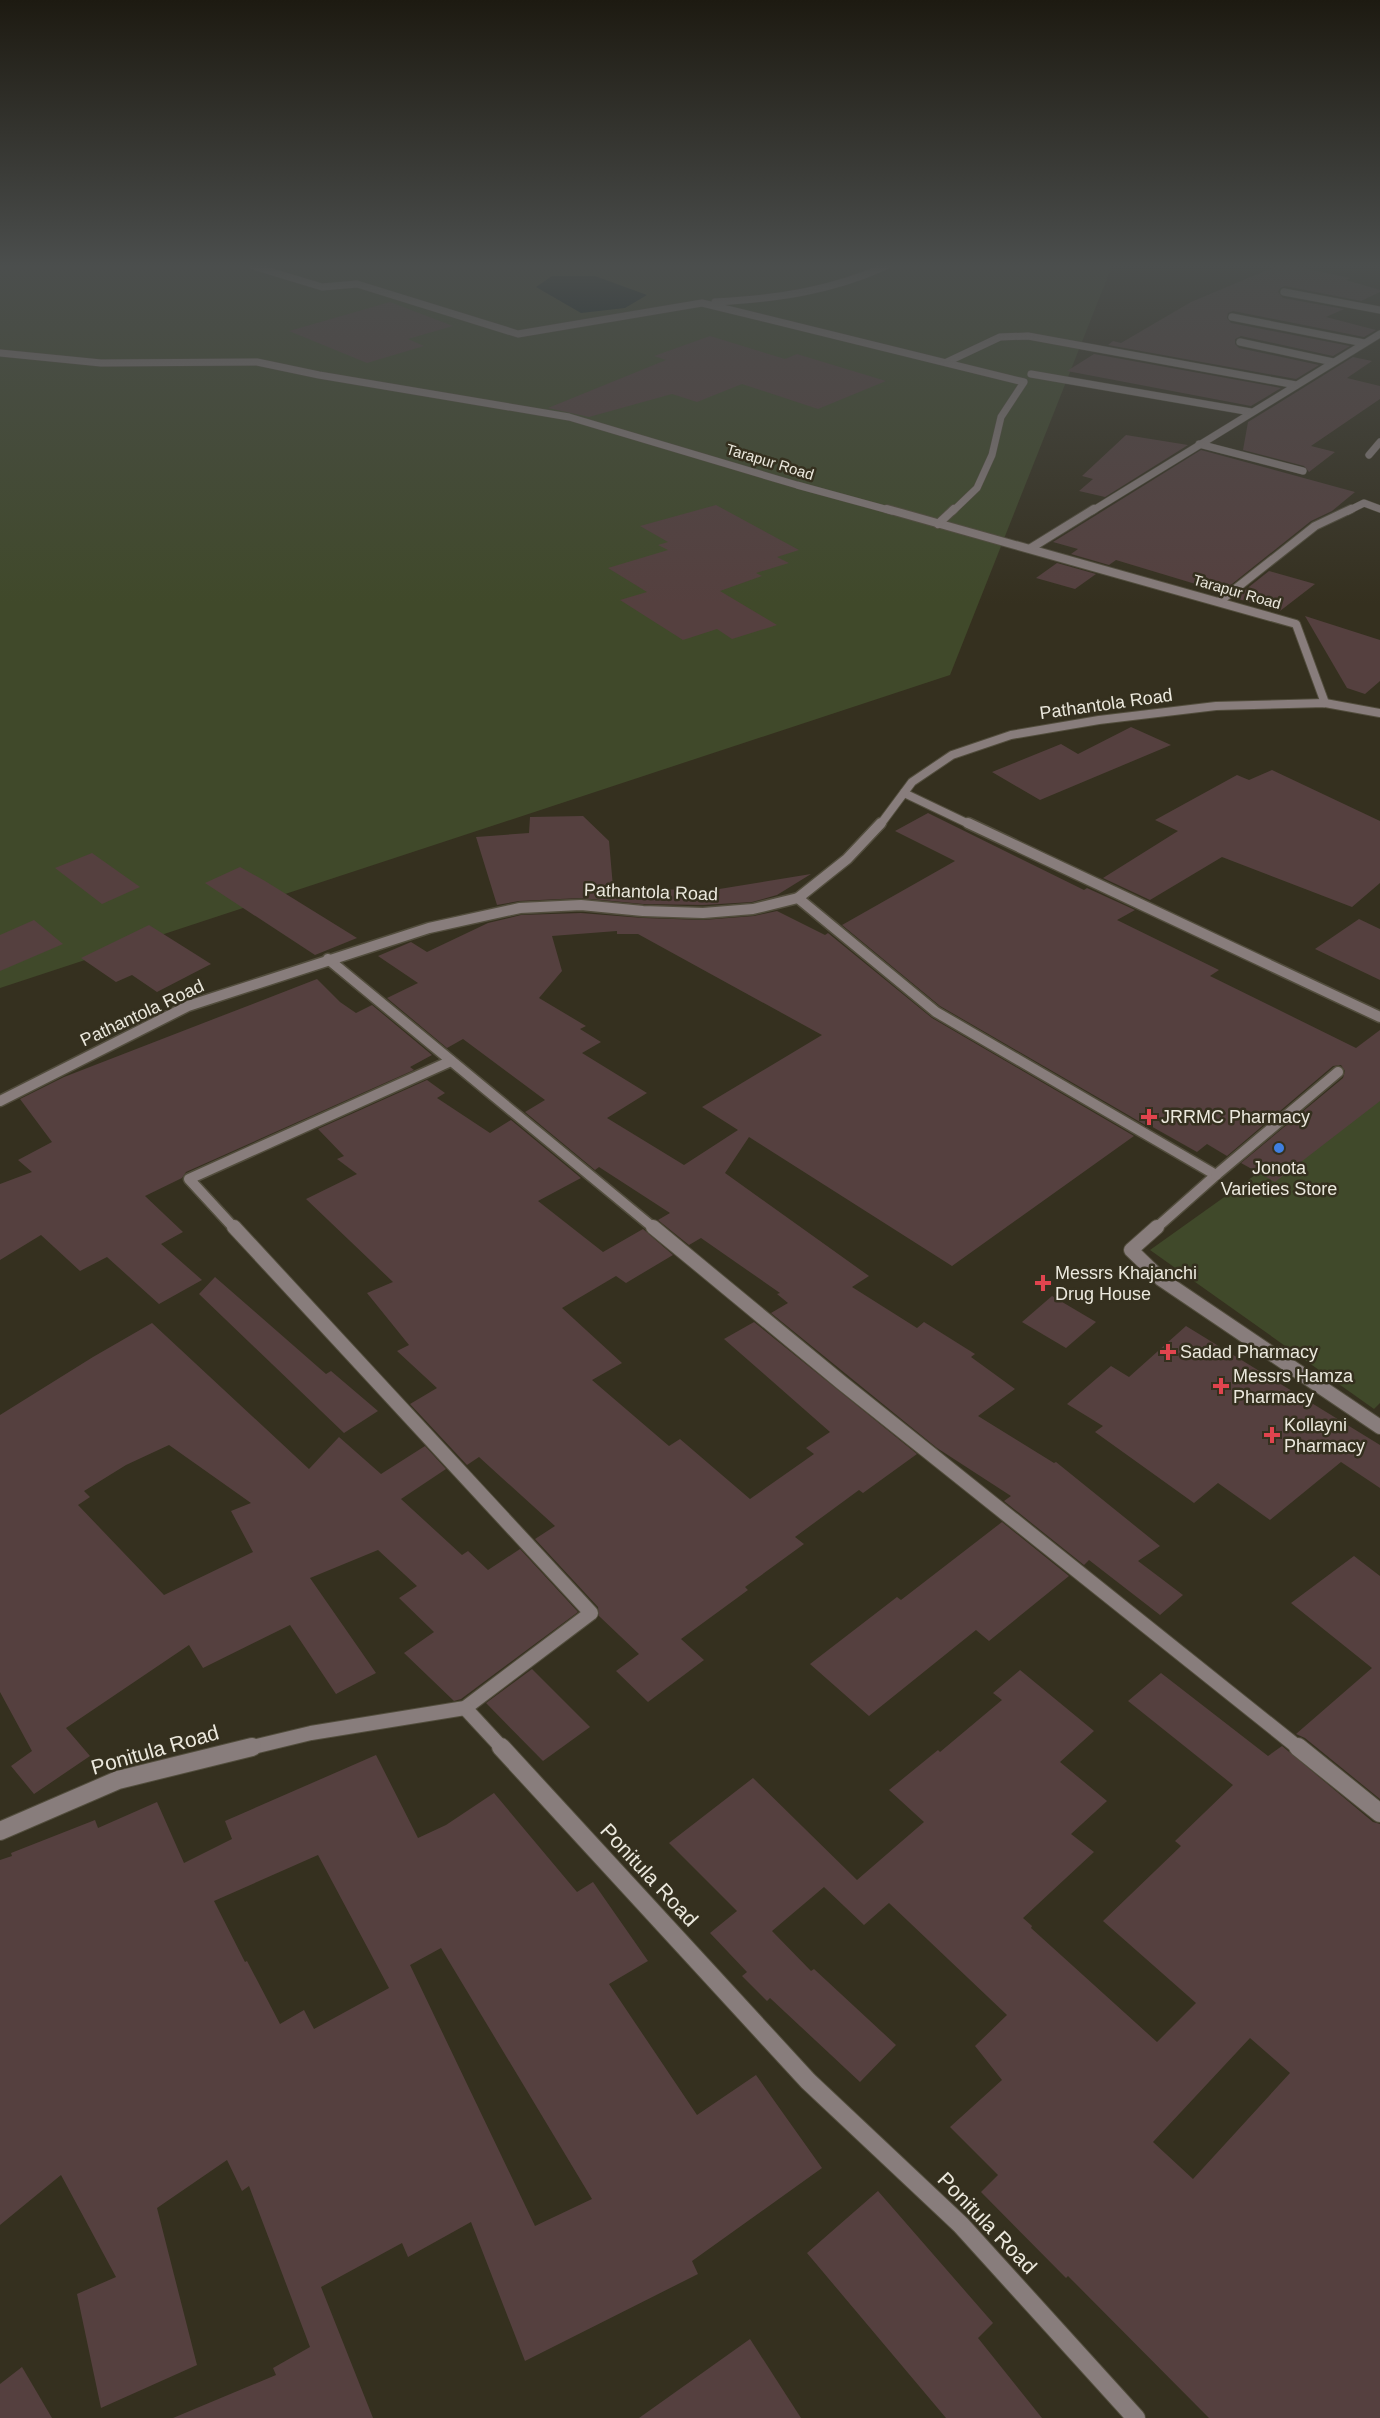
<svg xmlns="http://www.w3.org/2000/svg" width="1380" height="2418" font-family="Arial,sans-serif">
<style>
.green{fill:#40492a}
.water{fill:#02181c}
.building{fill:#55403f;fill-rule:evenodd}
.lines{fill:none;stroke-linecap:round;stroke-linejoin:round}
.street-far4-casing{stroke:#524d3d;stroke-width:8}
.street-far3-casing{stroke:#524d3d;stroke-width:10}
.street-far2-casing{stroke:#524d3d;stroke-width:13}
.street-far1-casing{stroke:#524d3d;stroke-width:16}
.street-casing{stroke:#524d3d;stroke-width:20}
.street-far4{stroke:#887d7c;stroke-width:7}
.street-far3{stroke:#887d7c;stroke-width:8}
.street-far2{stroke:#887d7c;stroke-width:10}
.street-far1{stroke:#887d7c;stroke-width:14}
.street{stroke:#887d7c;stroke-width:18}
.health-dot{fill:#e0444e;stroke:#35301f;stroke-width:2}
.shop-dot{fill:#3f7fe0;stroke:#35301f;stroke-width:2}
.labels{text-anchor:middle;stroke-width:5;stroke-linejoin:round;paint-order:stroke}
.far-street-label{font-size:15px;fill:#ebe8dd;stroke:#35301f}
.street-label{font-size:18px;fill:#ebe8dd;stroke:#35301f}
.poi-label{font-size:18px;fill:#ebe8dd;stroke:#35301f;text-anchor:start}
.near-street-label{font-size:21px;fill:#ebe8dd;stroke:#35301f}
</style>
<rect width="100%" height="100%" fill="#35301f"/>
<!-- green -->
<g class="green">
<polygon points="0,266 1112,266 950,675 0,988"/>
<polygon points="1380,1086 1380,1403 1374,1409 1150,1250"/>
</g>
<!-- water -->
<polygon class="water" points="552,276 595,276 647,295 625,308 581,313 536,287"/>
<!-- building -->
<g class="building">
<polygon points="1277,266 1294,266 1350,278 1346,280 1380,290 1380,292 1361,301 1285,286 1280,288 1278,292 1283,298 1344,309 1326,317 1376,330 1364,337 1233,311 1228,313 1227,318 1231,323 1350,346 1333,356 1241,336 1235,339 1235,344 1239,348 1319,365 1296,379 1108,345 1113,341 1121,343 1191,302"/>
<polygon points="390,302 453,326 408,339 424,346 367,363 289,331"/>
<polygon points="710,336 785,359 797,354 886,381 818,409 742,384 697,402 672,394 589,417 548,408 666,360 654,356"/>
<polygon points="1094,354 1281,388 1251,406 1067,371"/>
<polygon points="1353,357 1372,361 1347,378 1380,386 1380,399 1311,446 1335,452 1309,472 1304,466 1243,450 1248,422"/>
<polygon points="1126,435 1188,445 1105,497 1079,491 1093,479 1082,476"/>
<polygon points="1201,450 1355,492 1332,511 1311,521 1222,592 1116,560 1109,565 1071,554 1078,549 1053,542"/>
<polygon points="716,505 799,550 777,557 789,563 756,573 762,576 720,591 777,625 732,639 717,629 683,640 620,600 647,592 608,568 668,550 658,545 668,542 640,526"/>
<polygon points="1057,563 1096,574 1075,589 1036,578"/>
<polygon points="1269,571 1315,584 1280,611 1235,598"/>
<polygon points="1305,616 1380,640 1380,681 1365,694 1347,688"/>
<polygon points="1131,727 1171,745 1040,800 992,772 1061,744 1078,754"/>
<polygon points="1272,770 1380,821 1380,883 1352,907 1222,857 1150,900 1103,878 1178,831 1155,820 1237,775 1249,780"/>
<polygon points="928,813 1084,890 1087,888 1135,910 1117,920 1219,970 1210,976 1356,1048 1380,1030 1380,1101 1275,1182 1241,1163 1343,1078 1345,1071 1341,1065 1333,1066 1227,1156 1207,1144 1197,1152 1149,1125 1147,1126 940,1006 842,925 955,861 895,831"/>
<polygon points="583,816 609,841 613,887 707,891 811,874 777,895 752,902 703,905 643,904 581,898 519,901 497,905 476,837 529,833 530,817"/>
<polygon points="92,853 140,887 102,904 55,868"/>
<polygon points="240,867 265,881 357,938 315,955 205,883"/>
<path d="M777,911L825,935L828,933L932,1018L1134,1136L952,1266L749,1137L725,1173L869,1276L852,1287L917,1328L924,1322L975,1354L971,1357L1015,1389L978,1416L1054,1463L1056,1462L1160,1546L1138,1561L1183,1595L1160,1615L1089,1560L1084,1565L1004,1501L1011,1496L937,1448L771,1313L788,1303L777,1294L780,1293L701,1238L689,1245L658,1220L670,1213L599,1167L595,1170L525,1112L545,1100L463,1039L447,1048L387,998L418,983L378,956L411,942L427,952L488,923L521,915L581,913L643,918L703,920L754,916ZM617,931V934H638L822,1035L702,1107L738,1130L684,1165L607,1118L647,1093L582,1053L601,1042L580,1029L586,1026L539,998L562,971L552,936Z"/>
<polygon points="1359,919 1380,929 1380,980 1315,949"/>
<polygon points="34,920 63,944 0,971 0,935"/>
<polygon points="149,925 211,964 157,992 132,975 116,982 81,958"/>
<polygon points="317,979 340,1002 356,1013 372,1005 432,1055 410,1067 414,1070 186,1172 182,1178 145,1196 183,1232 161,1244 202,1280 159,1304 107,1257 80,1271 41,1235 0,1260 0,1184 32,1172 18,1160 52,1142 20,1099 64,1077"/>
<polygon points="427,1080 445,1093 437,1098 490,1133 511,1120 581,1178 538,1201 603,1252 643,1229 673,1255 626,1283 616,1276 562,1308 622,1363 592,1380 669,1446 680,1439 750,1499 814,1454 806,1448 830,1432 724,1339 754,1322 917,1454 863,1493 859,1490 795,1537 804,1544 745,1587 748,1590 681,1639 704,1660 648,1702 616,1671 639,1654 599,1616 598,1607 535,1539 555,1526 479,1457 467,1465 410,1404 437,1388 397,1351 409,1345 367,1293 393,1282 306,1199 357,1174 337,1159 344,1156 318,1129"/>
<polygon points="215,1277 326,1374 331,1371 378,1411 344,1433 199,1294"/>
<polygon points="1052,1296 1096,1322 1066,1348 1022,1322"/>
<path d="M152,1323L309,1469L339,1437L381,1474L425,1446L446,1469L401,1499L462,1555L468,1551L488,1570L520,1549L578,1612L461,1699L454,1701L404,1653L434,1632L399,1598L417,1586L378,1550L310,1578L376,1673L336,1694L290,1625L203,1668L189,1645L66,1728L90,1756L34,1794L11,1766L32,1751L0,1692V1415L93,1357ZM169,1445L251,1503L231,1511L253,1552L164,1595L78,1505L90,1497L84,1491L126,1465Z"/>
<polygon points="1186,1326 1380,1445 1380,1488 1341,1462 1270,1520 1218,1483 1194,1503 1095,1432 1103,1426 1067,1404 1111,1366 1129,1377"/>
<polygon points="1002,1522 1069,1576 989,1641 976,1630 869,1716 810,1664 897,1597 901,1600"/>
<polygon points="1354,1556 1380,1576 1380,1799 1305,1738 1296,1734 1372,1668 1291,1603"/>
<polygon points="532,1669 590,1727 543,1761 486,1703"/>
<path d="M1020,1670L1094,1731L1060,1762L1107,1801L1071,1834L1094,1852L1023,1918L1032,1926L1031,1928L1157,2042L1196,2003L1103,1921L1181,1846L1175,1841L1233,1785L1128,1701L1161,1673L1268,1756L1282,1746L1373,1822L1380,1824V2418H1209L1068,2276L1066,2278L981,2192L998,2175L950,2127L1002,2080L975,2046L1007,2015L889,1903L864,1925L824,1887L772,1931L811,1971L814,1969L896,2045L860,2082L770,1998L767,2001L742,1976L747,1972L710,1933L737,1911L669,1843L753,1778L857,1880L924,1822L889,1790L938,1750L940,1752L1002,1700L993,1693ZM1250,2038L1290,2073L1193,2179L1153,2142Z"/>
<path d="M376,1755L418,1838L446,1825L494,1793L577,1892L593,1882L648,1961L609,1984L697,2115L756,2075L822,2168L692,2261L698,2274L525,2361L471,2222L408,2257L402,2243L321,2287L373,2418H173L276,2375L273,2368L310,2347L249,2186L242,2191L227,2160L157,2208L197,2365L101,2408L77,2294L116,2277L61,2175L0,2225V1860L12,1856L11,1853L95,1820L98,1828L157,1802L184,1863L232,1839L225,1821ZM318,1855L389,1988L314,2029L304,2010L280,2024L247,1961L245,1962L214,1901ZM441,1948L592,2199L535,2226L410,1965Z"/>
<polygon points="878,2191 993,2323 978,2338 1042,2418 946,2418 807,2253"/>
<polygon points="750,2339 801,2418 639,2418"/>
<polygon points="22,2367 52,2418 0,2418 0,2384"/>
</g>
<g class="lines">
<!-- street-far4 casing -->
<g class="street-far4-casing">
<g id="street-far4">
<polyline points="253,266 322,287 357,284 518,334 702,303 1024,382 1001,417 992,455 977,488 953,511"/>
<polyline points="1284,292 1380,310"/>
<path d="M715,302C775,299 831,291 886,266"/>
<polyline points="1232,317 1364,343"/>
<polyline points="1240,342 1333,362"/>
<polyline points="0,353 101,363 257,362 319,375 569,417 797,485 892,511"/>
<polyline points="947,362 1000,337 1028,336 1296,385"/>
<polyline points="1031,374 1251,412"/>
<polyline points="1199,444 1303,471"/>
<polyline points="1369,455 1380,442"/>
<polyline points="1092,511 1380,334"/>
<polyline points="1348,511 1364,503 1380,509"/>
</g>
</g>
<!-- street-far3 casing -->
<g class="street-far3-casing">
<g id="street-far3">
<polyline points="887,509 1296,624 1325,703"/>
<polyline points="938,524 954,509"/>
<polyline points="1031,548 1094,509"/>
<polyline points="1220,601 1315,526 1351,509"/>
<polyline points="904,793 971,825"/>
<polyline points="880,825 912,782 952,755 1011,735 1099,720 1216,706 1325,703 1380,713"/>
</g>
</g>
<!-- street-far2 casing -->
<g class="street-far2-casing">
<g id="street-far2">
<polyline points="968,823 1380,1017"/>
<polyline points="798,898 936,1012 1216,1175 1155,1229"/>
<polyline points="328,959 655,1229"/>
<polyline points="0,1101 188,1006 429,928 520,908 581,905 643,911 703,913 753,909 798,898 847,859 881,823"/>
<polyline points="1216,1175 1338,1072"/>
<polyline points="235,1229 189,1179 451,1061"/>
</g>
</g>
<!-- street-far1 casing -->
<g class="street-far1-casing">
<g id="street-far1">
<polyline points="234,1227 591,1613 465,1708 311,1733 245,1749"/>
<polyline points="653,1227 842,1383 1300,1749"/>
<polyline points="1157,1227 1131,1250 1161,1279 1380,1427"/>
<polyline points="465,1708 503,1749"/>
</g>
</g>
<!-- street casing -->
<g class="street-casing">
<g id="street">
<polyline points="501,1747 808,2081 961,2225 1136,2418"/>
<polyline points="1298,1747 1380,1813"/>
<polyline points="0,1831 118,1780 252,1747"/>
</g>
</g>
<!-- street-far4 -->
<use href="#street-far4" class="street-far4"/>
<!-- street-far3 -->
<use href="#street-far3" class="street-far3"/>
<!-- street-far2 -->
<use href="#street-far2" class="street-far2"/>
<!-- street-far1 -->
<use href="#street-far1" class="street-far1"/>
<!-- street -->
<use href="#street" class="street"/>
</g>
<!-- sky -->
<linearGradient id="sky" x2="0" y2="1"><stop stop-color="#1d1a11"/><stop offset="0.44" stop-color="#4b4e4d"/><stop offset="1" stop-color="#4b4e4d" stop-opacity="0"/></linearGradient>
<rect width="1380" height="604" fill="url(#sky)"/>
<!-- markers -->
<g class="health-dot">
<path d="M1146 1108h6v6h6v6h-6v6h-6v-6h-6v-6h6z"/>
<path d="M1040 1274h6v6h6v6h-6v6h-6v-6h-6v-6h6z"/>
<path d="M1165 1343h6v6h6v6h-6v6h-6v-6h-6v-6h6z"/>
<path d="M1218 1377h6v6h6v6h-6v6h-6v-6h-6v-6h6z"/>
<path d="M1269 1426h6v6h6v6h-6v6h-6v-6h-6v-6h6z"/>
</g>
<circle class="shop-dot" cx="1279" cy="1148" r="6"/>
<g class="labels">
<!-- far-street labels -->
<g class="far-street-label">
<text transform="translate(770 462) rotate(17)" y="5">Tarapur Road</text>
<text transform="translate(1237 592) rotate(16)" y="5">Tarapur Road</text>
</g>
<!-- street labels -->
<g class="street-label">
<text transform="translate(1106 704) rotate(-8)" y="6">Pathantola Road</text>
<text transform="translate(651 892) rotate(2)" y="6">Pathantola Road</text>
<text transform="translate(142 1013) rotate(-25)" y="6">Pathantola Road</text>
</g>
<!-- poi labels -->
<g class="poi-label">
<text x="1161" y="1123">JRRMC Pharmacy</text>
<text x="1279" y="1174" text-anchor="middle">Jonota<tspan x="1279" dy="21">Varieties Store</tspan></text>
<text x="1055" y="1279">Messrs Khajanchi<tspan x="1055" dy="21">Drug House</tspan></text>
<text x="1180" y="1358">Sadad Pharmacy</text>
<text x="1233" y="1382">Messrs Hamza<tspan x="1233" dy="21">Pharmacy</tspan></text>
<text x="1284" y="1431">Kollayni<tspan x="1284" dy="21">Pharmacy</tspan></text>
</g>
<!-- near-street labels -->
<g class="near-street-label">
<text transform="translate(155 1750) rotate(-16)" y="7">Ponitula Road</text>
<text transform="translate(649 1875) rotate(47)" y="7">Ponitula Road</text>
<text transform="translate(987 2223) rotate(46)" y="7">Ponitula Road</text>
</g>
</g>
</svg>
